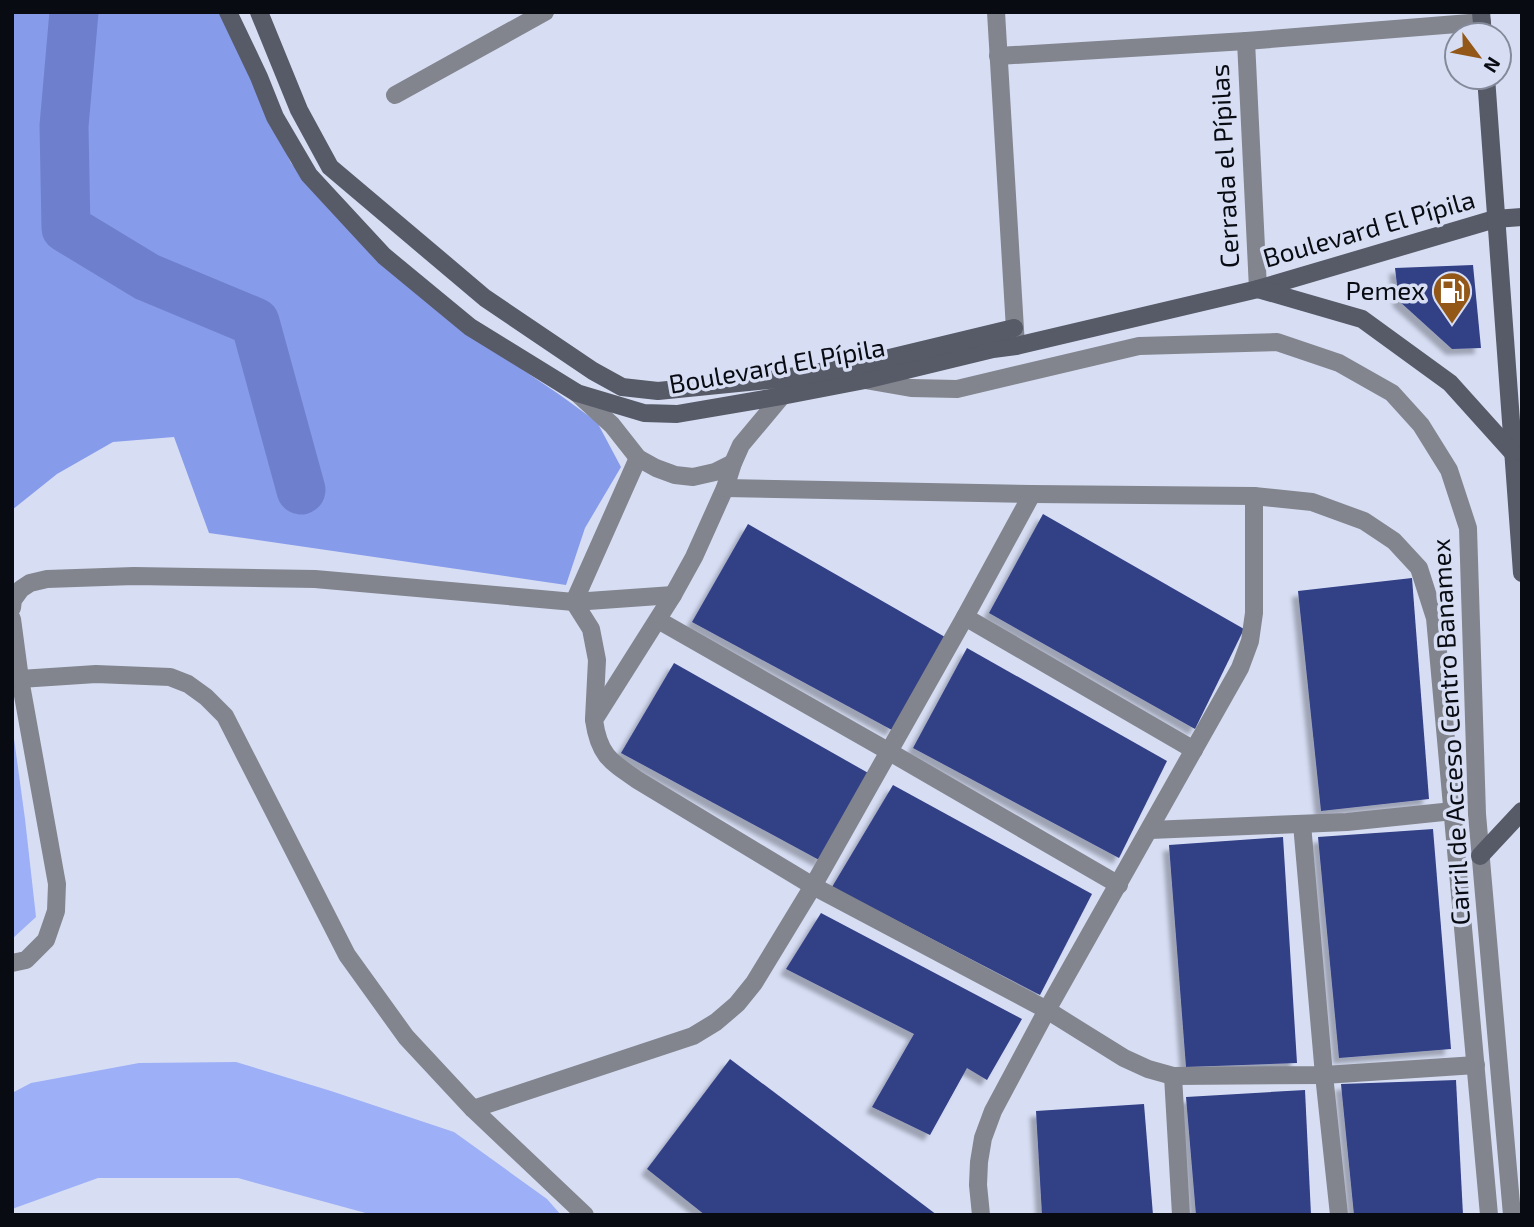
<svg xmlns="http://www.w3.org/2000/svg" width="1534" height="1227" font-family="'Exo 2',sans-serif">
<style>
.green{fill:#9daff6}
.forest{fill:#879beb}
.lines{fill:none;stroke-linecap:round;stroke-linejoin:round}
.river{stroke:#6e80cd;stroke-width:49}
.building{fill:#323f86;filter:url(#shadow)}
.street{stroke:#82858e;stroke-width:18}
.secondary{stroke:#575a67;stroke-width:18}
.labels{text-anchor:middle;stroke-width:7;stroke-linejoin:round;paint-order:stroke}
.street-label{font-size:26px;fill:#090b12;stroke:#d7def4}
.poi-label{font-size:26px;fill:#090b12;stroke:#d7def4;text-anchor:end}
</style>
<defs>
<filter id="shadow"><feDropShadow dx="-6" dy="6" stdDeviation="2" flood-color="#0004"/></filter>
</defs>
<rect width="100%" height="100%" fill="#d7def4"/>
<!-- green -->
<g class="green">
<polygon points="12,724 25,819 36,917 12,939"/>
<polygon points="236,1062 331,1091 454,1132 547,1199 561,1215 373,1215 238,1178 98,1178 12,1209 12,1093 31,1083 139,1063"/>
</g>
<!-- forest -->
<polygon class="forest" points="12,12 220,12 291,163 373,257 458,326 560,395 597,422 621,467 585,528 566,585 209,533 174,437 113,442 57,474 12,510"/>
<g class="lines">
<!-- river -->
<polyline class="river" points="74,12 64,126 66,228 147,277 255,322 301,490"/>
</g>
<!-- building -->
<g class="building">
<polygon points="1473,265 1481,348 1452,349 1399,301 1395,268"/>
<polygon points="1043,514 1244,629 1195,729 989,613"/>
<polygon points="748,524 945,637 892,730 692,622"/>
<polygon points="1412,578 1429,799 1321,811 1298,591"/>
<polygon points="967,648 1167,761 1119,858 913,748"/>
<polygon points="674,663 870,774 821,861 621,753"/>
<polygon points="893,785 1092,894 1040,995 832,887"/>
<polygon points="1433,829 1451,1049 1339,1058 1318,837"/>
<polygon points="1283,837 1297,1063 1186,1067 1169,845"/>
<polygon points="821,913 1022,1019 987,1080 967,1068 930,1135 872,1107 914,1034 786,969"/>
<polygon points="730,1059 937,1215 705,1215 647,1169"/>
<polygon points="1456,1080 1463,1215 1354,1215 1341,1084"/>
<polygon points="1305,1090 1311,1215 1196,1215 1186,1097"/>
<polygon points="1144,1104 1153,1215 1042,1215 1036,1111"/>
</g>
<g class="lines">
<!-- street -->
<g class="street">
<polyline points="996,12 1016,346"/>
<polyline points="1246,41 1258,289"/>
<polyline points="998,56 1246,41 1482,22"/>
<polyline points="395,95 545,12"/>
<polyline points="865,380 911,388 957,389 1139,346 1277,342 1339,363 1392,393 1421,425 1449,470 1468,528 1477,814 1512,1215"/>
<path d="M780,388L782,396L741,445L733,463L725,488L694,557L673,595L594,720C599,756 611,762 639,781L813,886L1047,1010L1124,1058L1148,1069L1173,1076L1324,1075L1476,1065"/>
<polyline points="577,393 612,425 638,458 656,468 675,475 693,477 715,472 733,463"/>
<polyline points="725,488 1032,494 1254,496 1312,502 1364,521 1394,541 1419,568 1435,618 1489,1215"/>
<polyline points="12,608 13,600 21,589 30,583 47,579 134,576 315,579 574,602 673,595"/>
<polyline points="965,617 1194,750"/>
<polyline points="12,619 20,679 57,884 56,911 46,940 26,960 12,963"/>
<polyline points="658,620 888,751 1119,885"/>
<polyline points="20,679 96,674 170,677 188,684 206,697 225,716 347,955 406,1037 473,1109 585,1215"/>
<polyline points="594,719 597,660 591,629 574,602 638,458"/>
<polyline points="1302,824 1324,1075 1339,1215"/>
<polyline points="1150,830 1347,822 1453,811"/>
<polyline points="1173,1076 1181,1215"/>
<polyline points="473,1109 693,1036 716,1022 737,1004 754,983 813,886 965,617 1032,494"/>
<polyline points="981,1215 978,1185 979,1162 983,1138 993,1111 1047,1010 1240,668 1250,641 1254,613 1254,496"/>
</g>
<!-- secondary -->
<g class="secondary">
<polyline points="228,12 259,77 275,117 309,175 384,256 470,327 577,393 644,413 677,414 782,396 865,380 993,349 1016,346 1258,289 1495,219 1522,217"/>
<polyline points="259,12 299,110 330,167 485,298 593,371 622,387 658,391 778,379 856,366 1014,328"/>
<polyline points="1481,12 1483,35"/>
<polyline points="1486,77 1522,573"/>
<polyline points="1258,289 1362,319 1450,383 1513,453"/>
<polyline points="1480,856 1522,811"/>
</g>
</g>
<!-- icons -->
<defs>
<g id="fuel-pin" transform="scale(2.0125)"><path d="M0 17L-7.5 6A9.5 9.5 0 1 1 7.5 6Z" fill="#935817" stroke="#d7def4"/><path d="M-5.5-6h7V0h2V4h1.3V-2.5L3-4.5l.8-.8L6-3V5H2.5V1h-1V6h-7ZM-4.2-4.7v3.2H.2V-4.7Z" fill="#fff"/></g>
</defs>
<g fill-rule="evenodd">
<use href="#fuel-pin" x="1452" y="291"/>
</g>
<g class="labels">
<!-- street labels -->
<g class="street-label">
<text transform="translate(1225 166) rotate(-93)" y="9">Cerrada el Pípilas</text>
<text transform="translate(1369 229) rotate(-16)" y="9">Boulevard El Pípila</text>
<text transform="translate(777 366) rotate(-10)" y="9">Boulevard El Pípila</text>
<text transform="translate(1451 732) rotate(-93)" y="9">Carril de Acceso Centro Banamex</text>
</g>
<!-- poi labels -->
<g class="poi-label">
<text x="1425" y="300">Pemex</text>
</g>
</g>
<!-- border -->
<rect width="1534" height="1227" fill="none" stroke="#090b12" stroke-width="28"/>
<!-- north arrow -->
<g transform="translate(1478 56) rotate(122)"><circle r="33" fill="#d7def4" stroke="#858a9a" stroke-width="2"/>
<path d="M0-5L12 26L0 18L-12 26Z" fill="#935817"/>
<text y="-10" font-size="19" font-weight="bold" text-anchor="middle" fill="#090b12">N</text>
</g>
</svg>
